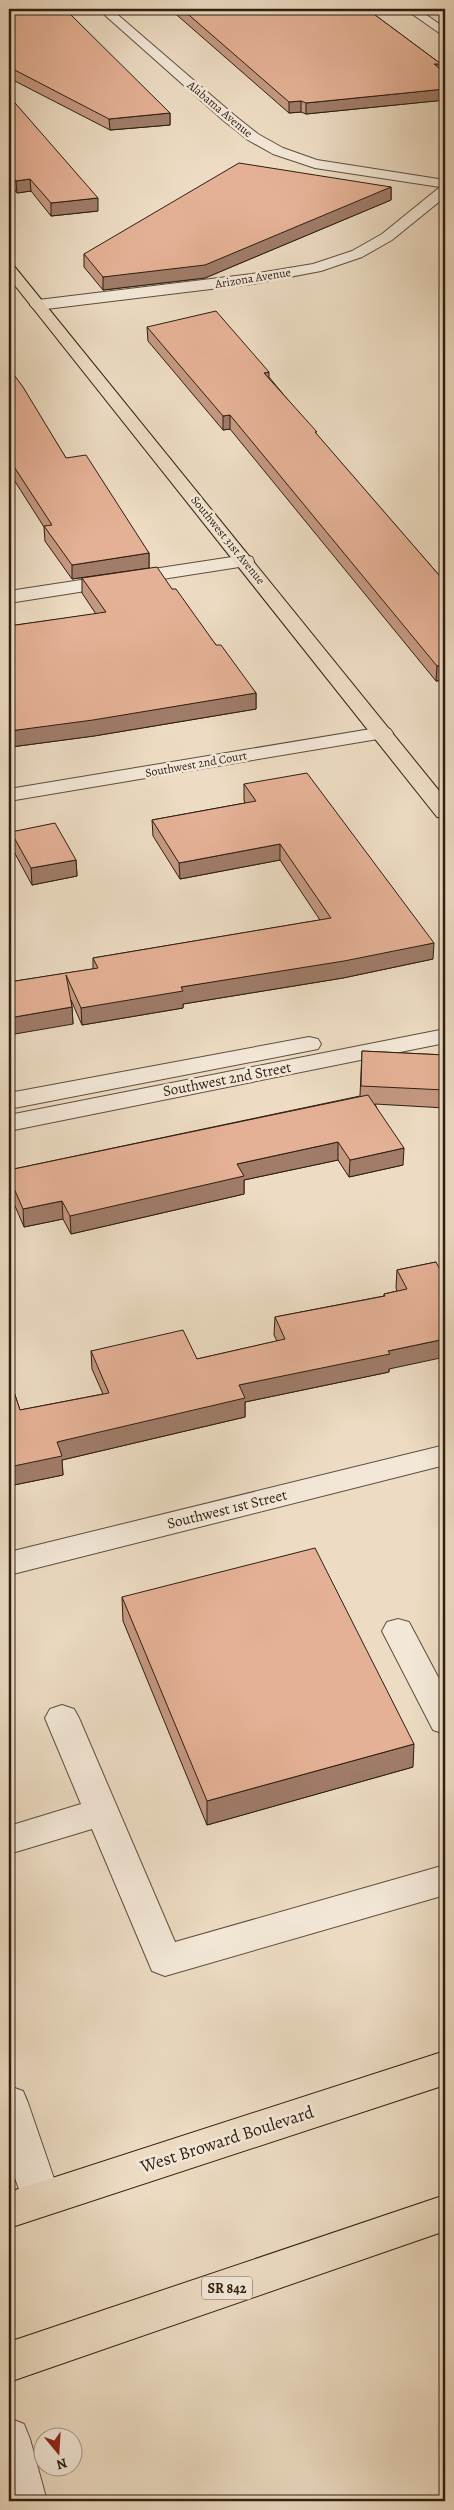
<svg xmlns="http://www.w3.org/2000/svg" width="454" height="2510" font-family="Alegreya,serif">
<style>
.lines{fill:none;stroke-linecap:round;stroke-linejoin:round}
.minor-casing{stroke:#5e4e3e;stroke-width:2}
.major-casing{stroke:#2f1e11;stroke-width:2}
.minor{fill:#f3e8d8;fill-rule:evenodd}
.major{fill:#eddcc3;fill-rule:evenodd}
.wall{fill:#c59881;stroke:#2f1e11}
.shaded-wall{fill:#a07c69;stroke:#2f1e11}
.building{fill:#e5b196;stroke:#2f1e11}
.labels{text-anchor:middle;stroke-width:5;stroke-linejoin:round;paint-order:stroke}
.far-street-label{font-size:12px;fill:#2f1e11;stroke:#f3e8d8}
.shield{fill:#f3e8d8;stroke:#6a5b4d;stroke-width:1}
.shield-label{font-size:14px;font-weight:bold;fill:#2f1e11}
.street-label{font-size:15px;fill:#2f1e11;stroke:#f3e8d8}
.near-street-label{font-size:18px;fill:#2f1e11;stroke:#f3e8d8}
</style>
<rect width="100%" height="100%" fill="#eddcc3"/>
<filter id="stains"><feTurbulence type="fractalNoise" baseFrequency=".004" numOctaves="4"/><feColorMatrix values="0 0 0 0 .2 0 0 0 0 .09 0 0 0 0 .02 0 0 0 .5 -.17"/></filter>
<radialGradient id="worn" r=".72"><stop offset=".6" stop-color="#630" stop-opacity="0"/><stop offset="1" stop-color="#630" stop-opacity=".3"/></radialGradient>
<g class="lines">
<!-- minor casing -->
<g class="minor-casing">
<g id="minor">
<polygon points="98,9 111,9 234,115 258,134 283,148 317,160 445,180 445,197 392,240 362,257 321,271 252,284 38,310 33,308 30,305 38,300 252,274 313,264 352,251 382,234 440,187 315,168 273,154 248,140 224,121"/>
<polygon points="405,9 418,9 445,28 445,37"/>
<polygon points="245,555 252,557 254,561 252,565 9,603 9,591"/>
<polygon points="383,727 390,729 393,733 390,737 9,801 9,789"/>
<polygon points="445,1029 445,1043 9,1131 9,1115"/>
<polygon points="309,1037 318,1039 321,1044 318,1049 9,1109 9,1093"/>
<polygon points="445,1445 445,1465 9,1575 9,1552"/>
<polygon points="398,1619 409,1622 445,1690 445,1734 433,1730 382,1631 387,1622"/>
<polygon points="62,1705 74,1709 79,1718 175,1942 445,1865 445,1895 165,1976 152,1971 92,1829 9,1854 9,1826 81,1804 45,1718 50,1709"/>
<polygon points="9,2086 23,2091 28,2103 61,2199 55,2212 41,2217 27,2212 9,2161"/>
<polygon points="9,2418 24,2424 30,2439 47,2501 9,2501"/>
</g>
</g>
<!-- major casing -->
<g class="major-casing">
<g id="major">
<polygon points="9,265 14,266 445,798 445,818 437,817 9,278"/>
<polygon points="445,2051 445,2085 9,2228 9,2192"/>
<polygon points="445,2195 445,2231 9,2382 9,2342"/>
</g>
</g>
<!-- minor -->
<use href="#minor" class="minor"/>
<!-- major -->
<use href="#major" class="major"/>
</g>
<!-- wall -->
<g class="wall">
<polygon points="170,9 367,9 441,64 441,70 445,73 445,100 306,114 301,112 289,113"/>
<polygon points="9,11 170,113 170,125 110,130 9,78"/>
<polygon points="9,96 98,211 51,216 31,191 17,193 9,182"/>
<polygon points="391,187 391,200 205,278 103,290 84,267 84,254"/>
<polygon points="147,327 269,377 317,435 445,582 445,680 436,681 230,429 223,430 148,341"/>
<polygon points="9,368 66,458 149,553 149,568 72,579 45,541 44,527 9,472"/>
<polygon points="82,578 172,589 216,645 256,693 256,709 94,736 11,747 9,742 9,626 96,614 82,593"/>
<polygon points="244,784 433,959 343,978 183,1004 183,1008 82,1025 71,1000 72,1007 73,1024 9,982 93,969 93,958 320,920 280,860 180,879 153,836 152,820 245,803 244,800"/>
<polygon points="11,832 76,860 77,876 32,885 12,848"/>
<polygon points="362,1051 445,1055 445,1108 375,1104 403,1165 349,1177 338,1160 244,1180 244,1194 71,1234 63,1219 24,1227 9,1192 9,1170 360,1096"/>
<polygon points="436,1262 389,1369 389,1372 245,1402 245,1417 62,1460 63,1475 9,1486 9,1377 20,1410 103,1394 92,1369 91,1351 197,1359 277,1341 274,1335 275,1317 384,1296 384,1294 397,1291 396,1288 397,1270"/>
<polygon points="122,1597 413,1767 207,1825 123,1621"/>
</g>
<!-- shaded-wall -->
<g class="shaded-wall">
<polygon points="434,64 441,64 441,74"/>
<polygon points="445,89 445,100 306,114 306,103"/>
<polygon points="301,101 301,112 289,113 289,102"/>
<polygon points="170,113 170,125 110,130 109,119"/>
<polygon points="30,179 31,191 17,193 16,181"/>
<polygon points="391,187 391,200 205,278 103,290 103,277"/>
<polygon points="98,198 98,211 51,216 51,203"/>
<polygon points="269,372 269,386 264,373"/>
<polygon points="230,415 230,429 223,430 223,416"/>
<polygon points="149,553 149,568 72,579 72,565"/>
<polygon points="445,664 445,680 436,681 437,666"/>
<polygon points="256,693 256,709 94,736 11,747 10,731"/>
<polygon points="280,844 280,860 180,879 179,863"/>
<polygon points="76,860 77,876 32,885 31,868"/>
<polygon points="434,943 433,959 343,978 183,1004 183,1008 82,1025 81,1008 181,987"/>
<polygon points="72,1007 73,1024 9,1035 9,1018"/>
<polygon points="338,1142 338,1160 244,1180 244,1194 71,1234 70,1216 237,1164"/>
<polygon points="404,1148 403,1165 349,1177 350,1160"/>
<polygon points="62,1201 63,1219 24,1227 23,1209"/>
<polygon points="445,1339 445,1357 389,1369 389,1372 245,1402 245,1417 62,1460 63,1475 9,1486 9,1467 57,1442 239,1385 388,1351"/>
<polygon points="414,1744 413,1767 207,1825 207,1801"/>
</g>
<!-- building -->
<g class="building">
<polygon points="37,9 65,9 170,113 109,119 9,67 9,11"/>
<polygon points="182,9 367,9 441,64 434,64 445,73 445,89 306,103 301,101 289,102"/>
<polygon points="9,96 98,198 51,203 30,179 16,181 9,171"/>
<polygon points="239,163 391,187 205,265 103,277 84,254"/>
<polygon points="216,311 269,372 264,373 317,432 315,432 445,582 445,664 437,666 230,415 223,416 147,327"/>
<polygon points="9,368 23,387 66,458 86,455 149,553 72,565 44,526 52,525 9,459"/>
<polygon points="157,567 172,589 176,589 216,645 221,645 256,693 93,720 10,731 9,728 9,626 106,612 82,578"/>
<polygon points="307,773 434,943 344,961 181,987 183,991 81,1008 66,975 72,1007 9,1018 9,982 98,968 93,958 331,918 280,844 179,863 152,820 256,801 244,784"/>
<polygon points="55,823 76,860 31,868 11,832"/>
<polygon points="362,1051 445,1055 445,1090 361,1086"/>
<polygon points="368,1095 404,1148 350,1160 338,1142 237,1164 244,1176 70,1216 62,1201 23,1209 9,1177 9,1170"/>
<polygon points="436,1262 445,1279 445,1339 388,1351 390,1354 239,1385 245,1398 57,1442 62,1456 9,1467 9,1377 20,1410 109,1393 91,1351 183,1330 197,1359 285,1339 275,1317 385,1296 384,1294 407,1289 397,1270"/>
<polygon points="315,1548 414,1744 207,1801 122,1597"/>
</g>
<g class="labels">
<!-- far-street labels -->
<g class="far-street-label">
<text transform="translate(220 109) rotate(40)" y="4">Alabama Avenue</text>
<text transform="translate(253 278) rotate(-9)" y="4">Arizona Avenue</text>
<text transform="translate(228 540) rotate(51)" y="4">Southwest 31st Avenue</text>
<text transform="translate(196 764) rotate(-10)" y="4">Southwest 2nd Court</text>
</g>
<!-- shield labels -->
<rect class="shield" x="202" y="2276.5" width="50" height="23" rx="4"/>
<g class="shield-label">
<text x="227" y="2293">SR 842</text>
</g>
<!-- street labels -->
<g class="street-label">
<text transform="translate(227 1079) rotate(-11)" y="5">Southwest 2nd Street</text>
<text transform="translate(227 1509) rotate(-14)" y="5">Southwest 1st Street</text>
</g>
<!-- near-street labels -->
<g class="near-street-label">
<text transform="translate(227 2139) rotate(-18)" y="6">West Broward Boulevard</text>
</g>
</g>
<!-- margin -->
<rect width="454" height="2510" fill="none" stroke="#eddcc3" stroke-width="30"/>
<rect x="10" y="10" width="434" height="2490" fill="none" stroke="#2f1e11" stroke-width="2.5"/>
<rect x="15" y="15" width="424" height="2480" fill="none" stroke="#2f1e11"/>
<!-- north arrow -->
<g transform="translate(58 2452) rotate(162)"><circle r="24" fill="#f3e8d8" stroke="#a59788"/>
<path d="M0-4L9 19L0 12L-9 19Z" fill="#8f2418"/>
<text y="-8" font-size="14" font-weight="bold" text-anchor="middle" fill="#2f1e11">N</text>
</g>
<rect width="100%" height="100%" filter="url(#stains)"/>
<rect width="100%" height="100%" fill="url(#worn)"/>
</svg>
